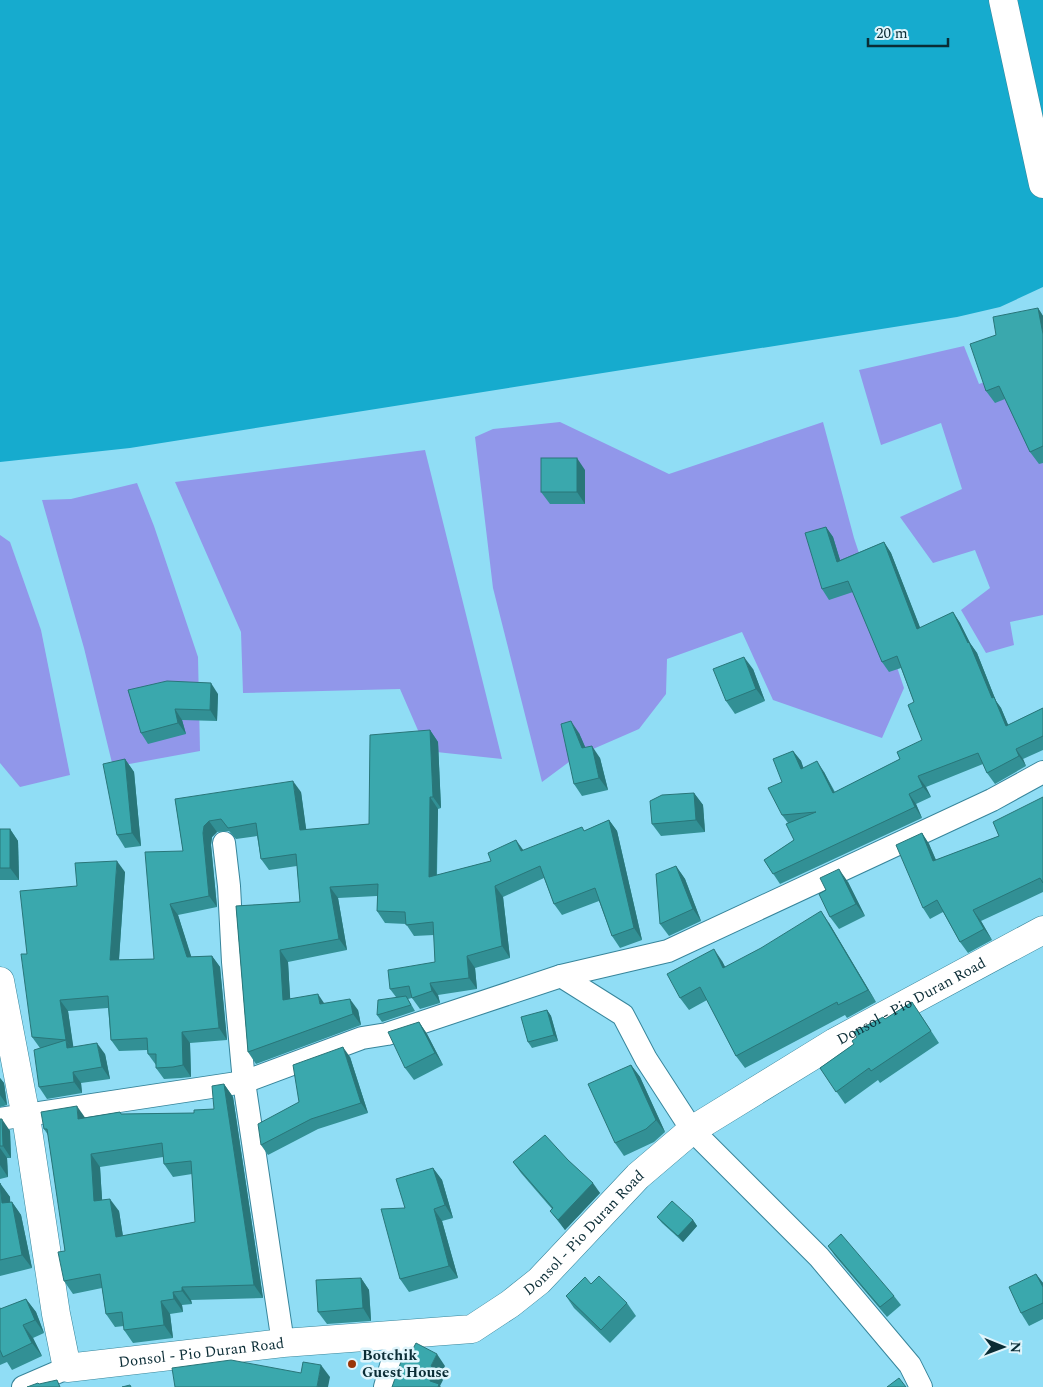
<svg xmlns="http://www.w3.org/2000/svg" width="1043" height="1387" font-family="Spectral,serif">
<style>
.forest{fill:#9197ea}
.water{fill:#16abce}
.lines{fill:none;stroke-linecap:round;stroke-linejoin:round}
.street-casing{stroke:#37859b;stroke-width:24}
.secondary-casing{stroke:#37859b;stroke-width:29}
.street{stroke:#fff;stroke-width:22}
.secondary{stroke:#fff;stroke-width:28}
.wall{fill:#329095;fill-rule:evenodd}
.shaded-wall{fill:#297679}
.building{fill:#3aa8ad;stroke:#297679;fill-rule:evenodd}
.poi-dot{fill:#9a3507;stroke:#dff5fc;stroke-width:2}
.labels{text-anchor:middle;stroke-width:5;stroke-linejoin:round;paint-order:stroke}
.street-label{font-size:15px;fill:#0a2c35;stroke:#dff5fc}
.poi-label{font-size:15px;font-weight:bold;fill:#0a2c35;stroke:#dff5fc;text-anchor:start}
</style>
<rect width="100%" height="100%" fill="#90ddf5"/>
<!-- forest -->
<g class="forest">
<polygon points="964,346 979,384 1043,362 1043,615 1010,622 1014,645 986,653 961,610 990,588 975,550 933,563 900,517 962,489 941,423 881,445 859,370"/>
<polygon points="560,422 669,474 823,422 854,538 904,688 882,738 773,700 742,632 667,659 666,694 639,729 577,756 542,782 493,588 475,437 493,429"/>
<polygon points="425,450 502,759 427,751 400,689 243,693 241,632 175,482"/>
<polygon points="137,483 154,526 198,657 200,751 113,767 84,648 42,500 71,499"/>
<polygon points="0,535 10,542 41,630 70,775 20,787 0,763"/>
</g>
<!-- water -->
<polygon class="water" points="0,0 1043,0 1043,287 1000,307 957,317 130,448 0,462"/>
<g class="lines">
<!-- street casing -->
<g class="street-casing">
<g id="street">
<polyline points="224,843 229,886 233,962 244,1082 283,1343"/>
<polyline points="561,976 623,1015 646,1059 692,1130 819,1257 910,1365 921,1387"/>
<polyline points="0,1119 244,1082 362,1038 387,1034 561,976 668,951 992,800 1043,772"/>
<polyline points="23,1387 67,1368"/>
<polyline points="385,1387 396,1348 413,1334"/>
</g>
</g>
<!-- secondary casing -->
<g class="secondary-casing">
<g id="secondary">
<polyline points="1003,0 1043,184"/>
<path id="s1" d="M0,981L26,1117L56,1314L67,1368L283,1343L472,1329L510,1304L539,1281L638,1176L692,1130L835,1042L1043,930"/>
</g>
</g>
<!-- street -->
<use href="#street" class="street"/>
<!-- secondary -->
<use href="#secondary" class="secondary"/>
</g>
<!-- wall -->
<g class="wall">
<polygon points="1038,308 1043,316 1043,463 1039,464 1030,452 1005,399 995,403 986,391 996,335"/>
<polygon points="585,470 585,504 550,504 541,492"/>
<polygon points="826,527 833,537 840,560 884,542 891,553 920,628 953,612 960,623 970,643 977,653 996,701 1001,708 1008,725 1043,708 1043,750 1023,759 1026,766 995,784 987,773 983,764 926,787 931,797 916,804 922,818 780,884 764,860 794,840 788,823 782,815 782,782 793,751 801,761 803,768 824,772 835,792 900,759 922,740 914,702 901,668 889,672 882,662 853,592 829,600 822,589"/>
<polygon points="753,669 765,701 735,714 726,701"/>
<polygon points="128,690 218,694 217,721 182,720 186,734 148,744 141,733"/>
<polygon points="430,730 438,742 441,808 438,809 437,875 491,861 584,831 609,820 617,831 642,940 620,948 612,936 599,901 562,915 554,904 544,878 503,897 510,958 475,968 477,989 438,995 440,1003 420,1009 412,998 408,999 415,1011 382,1022 377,1015 396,997 390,989 435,962 434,935 414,936 406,924 385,923 377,911 377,896 338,898 347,950 288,962 290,999 324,1003 358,1010 361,1025 256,1064 248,1052 236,906 300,902 297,866 269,870 261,859 257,836 236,839 229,831 217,832 212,837 211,845 217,907 178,915 191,957 212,956 220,967 227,1040 190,1043 191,1077 181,1078 164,1079 156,1068 156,1065 148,1054 147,1050 119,1051 111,1040 108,1008 68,1011 73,1047 105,1054 110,1079 81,1083 82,1093 47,1099 39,1087 40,1048 32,1037 27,954 77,886 125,872 119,960 154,959 183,851 175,799 301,792 306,830 369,824"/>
<polygon points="579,733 585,747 600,758 608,790 582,796 574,784"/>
<polygon points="125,759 134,772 141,846 125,848 117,835"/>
<polygon points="694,793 703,805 705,832 661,836 652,824"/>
<polygon points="1043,797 1043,892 981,921 992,940 968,953 960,942 943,912 930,919 923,908 922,833 929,844 936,860 999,836"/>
<polygon points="0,829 10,829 18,841 19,880 0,880"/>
<polygon points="676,866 685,879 701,921 669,936 660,924"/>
<polygon points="848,882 865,916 839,929 830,917 826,890"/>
<polygon points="829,923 876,1002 847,1018 845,1015 745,1068 736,1056 707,1000 689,1010 680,998 722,961 725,967"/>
<polygon points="547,1010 551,1016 558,1041 532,1048 528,1042"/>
<polygon points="920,1014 939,1043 880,1083 878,1080 845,1104 820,1068 854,1044 885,1019"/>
<polygon points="419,1022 427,1034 443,1065 414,1080 405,1068"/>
<polygon points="350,1057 368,1113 318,1129 268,1155 261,1145 299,1102"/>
<polygon points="631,1065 640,1077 665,1132 654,1142 624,1156 615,1143"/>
<polygon points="0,1078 4,1083 7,1105 0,1107"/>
<path d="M224,1084L233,1097L263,1298L191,1300L192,1304L182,1305L183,1312L170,1314L173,1338L133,1343L124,1330V1326L115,1327L106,1314L102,1288L73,1294L64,1281L65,1251L48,1135L44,1129L85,1118L122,1114L194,1113L214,1109ZM163,1157L164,1164L173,1177L192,1174L195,1222L123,1236L119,1211L102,1200L100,1167Z"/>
<polygon points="0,1119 10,1131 11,1158 7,1158 8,1177 0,1179"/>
<polygon points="568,1160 600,1193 565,1230 550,1211 552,1209 521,1173 513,1162"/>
<polygon points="433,1168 442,1180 453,1218 442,1221 458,1278 409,1292 400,1279"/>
<polygon points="0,1184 10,1197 10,1202 12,1202 21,1215 32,1268 0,1276"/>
<polygon points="657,1217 693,1220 697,1226 683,1242 662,1223"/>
<polygon points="828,1246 894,1296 901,1305 887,1317 835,1256"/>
<polygon points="1036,1274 1043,1283 1043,1319 1029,1326 1021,1313"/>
<polygon points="361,1278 369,1290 371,1321 327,1324 318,1312"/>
<polygon points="591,1284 627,1303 636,1316 610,1343 574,1308 566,1296"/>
<polygon points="26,1299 36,1312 44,1333 33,1338 42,1356 12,1370 7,1362 0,1365 0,1307 1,1309"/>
</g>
<!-- shaded-wall -->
<g class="shaded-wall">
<polygon points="1038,308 1043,316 1043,334"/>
<polygon points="577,458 585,470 585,504 577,492"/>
<polygon points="826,527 833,537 844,573 837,562"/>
<polygon points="884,542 891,553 925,640 917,629"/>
<polygon points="953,612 960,623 970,643 977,653 996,701 1001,708 1013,736 1006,726 992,698 968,643"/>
<polygon points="744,657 753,669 765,701 756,689"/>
<polygon points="211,683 218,694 217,721 210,710"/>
<polygon points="175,709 182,720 186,734 178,723"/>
<polygon points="571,721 579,733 591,760 582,748"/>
<polygon points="430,730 438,742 441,808 433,797"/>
<polygon points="592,746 600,758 608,790 599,778"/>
<polygon points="1016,749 1023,759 1026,766 1019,756"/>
<polygon points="793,751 801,761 808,780 801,769"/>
<polygon points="125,759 134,772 141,846 132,833"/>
<polygon points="817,761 824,772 840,804 833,793"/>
<polygon points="918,776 926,787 931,797 923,787"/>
<polygon points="293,781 301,792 308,842 300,830"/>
<polygon points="694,793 703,805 705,832 696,820"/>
<polygon points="909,794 916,804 922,818 915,807"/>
<polygon points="430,797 438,809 436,888 429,877"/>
<polygon points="609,820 617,831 642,940 634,928"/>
<polygon points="209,821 217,832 212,837 211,845 217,907 209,896 203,833 204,826"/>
<polygon points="10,829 18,841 19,880 10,868"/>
<polygon points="922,833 929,844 941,872 933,861"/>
<polygon points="516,840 524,851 521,851"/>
<polygon points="117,861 125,872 118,972 110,960"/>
<polygon points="676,866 685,879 701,921 693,909"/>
<polygon points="839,869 848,882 865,916 856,904"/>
<polygon points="495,886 503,897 510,958 502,946"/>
<polygon points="330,887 338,898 347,950 339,939"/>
<polygon points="170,904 178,915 195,968 187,957"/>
<polygon points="973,910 981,921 992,940 984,929"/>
<polygon points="821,911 829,923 876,1002 868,990"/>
<polygon points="714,949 722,961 732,980 723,968"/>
<polygon points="280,950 288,962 291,1012 283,1000"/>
<polygon points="212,956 220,967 227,1040 219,1028"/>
<polygon points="467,956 475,968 477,989 469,978"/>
<polygon points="430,983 438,995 440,1003 432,991"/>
<polygon points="318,994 326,1006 320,1004"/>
<polygon points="350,999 358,1010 361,1025 353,1014"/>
<polygon points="60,1000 68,1011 74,1051 66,1040"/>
<polygon points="547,1010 551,1016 558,1041 554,1035"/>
<polygon points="419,1022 427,1034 443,1065 435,1053"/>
<polygon points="182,1032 190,1043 191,1077 183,1065"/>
<polygon points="66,1040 74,1051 67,1048"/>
<polygon points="97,1043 105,1054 110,1079 102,1067"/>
<polygon points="343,1047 350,1057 368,1113 361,1103"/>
<polygon points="631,1065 640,1077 665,1132 656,1120"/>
<polygon points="73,1072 81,1083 82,1093 74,1082"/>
<polygon points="0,1078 4,1083 7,1105 0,1095"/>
<polygon points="224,1084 233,1097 263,1298 254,1285"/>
<polygon points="77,1106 86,1119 78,1119"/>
<polygon points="2,1119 10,1131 11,1158 3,1146"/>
<polygon points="0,1148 7,1158 8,1177 0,1165"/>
<polygon points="91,1154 100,1167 103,1214 94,1201"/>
<polygon points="433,1168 442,1180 453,1218 445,1205"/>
<polygon points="0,1183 10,1197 11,1216 2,1203"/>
<polygon points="593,1183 600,1193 565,1230 558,1220"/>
<polygon points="110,1199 119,1211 125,1250 116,1237"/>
<polygon points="12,1202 21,1215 32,1268 22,1255"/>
<polygon points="434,1209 442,1221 458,1278 449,1266"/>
<polygon points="693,1220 697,1226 683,1242 678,1236"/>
<polygon points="1036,1274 1043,1283 1043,1287"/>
<polygon points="361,1278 369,1290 371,1321 363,1308"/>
<polygon points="182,1287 191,1300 192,1304 182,1291"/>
<polygon points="173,1292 182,1305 183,1312 174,1299"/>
<polygon points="26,1299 36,1312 44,1333 35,1320"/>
<polygon points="161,1301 170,1314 173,1338 164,1325"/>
<polygon points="23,1325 33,1338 42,1356 32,1343"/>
<polygon points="437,1354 445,1366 440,1376 443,1380 440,1386 441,1387 434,1387 430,1381 431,1366"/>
<polygon points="321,1365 330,1377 328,1387 317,1387"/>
</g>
<!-- building -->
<g class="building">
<polygon points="1038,308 1043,334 1043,446 1030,452 999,386 986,391 970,344 996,335 993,317"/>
<rect x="541" y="458" width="36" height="34"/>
<polygon points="826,527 837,562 884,542 917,629 953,612 968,643 969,642 992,698 994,697 1006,726 1043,708 1043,736 1016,749 1019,756 987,773 978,753 918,776 923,787 909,794 915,807 773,874 764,860 794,840 786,824 816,812 782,815 768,788 782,782 773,759 793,751 801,769 817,761 833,793 900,759 897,752 922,740 908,705 914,702 897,656 882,662 848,581 822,589 805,533"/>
<polygon points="744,657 756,689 726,701 713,669"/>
<polygon points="167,681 211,683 210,710 175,709 178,723 141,733 128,690"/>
<polygon points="571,721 582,748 592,746 599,778 574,784 561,724"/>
<polygon points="430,730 433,797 430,797 429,877 491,861 488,853 516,840 521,851 582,827 584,831 609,820 634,928 612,936 595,888 554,904 540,866 495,886 502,946 467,956 469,978 430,983 432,991 412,998 409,986 390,989 388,970 435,962 433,922 406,925 405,912 377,911 378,884 330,887 339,939 280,950 283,1000 318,994 320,1004 350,999 353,1014 248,1052 236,906 300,902 296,854 261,859 256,823 228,828 221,819 209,821 204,826 203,833 209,896 170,904 187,957 212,956 219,1028 182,1032 183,1065 173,1067 156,1068 156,1054 148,1054 147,1038 111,1040 108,996 60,1000 66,1040 32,1037 21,954 27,954 20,891 77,886 75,863 117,861 110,960 154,959 145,852 183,851 175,799 293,781 300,830 369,824 370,735"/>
<polygon points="125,759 132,833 117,835 103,764"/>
<polygon points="694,793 696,820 652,824 650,801 662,795"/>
<polygon points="1043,797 1043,883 1040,878 973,910 984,929 960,942 937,900 923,908 896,845 922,833 933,861 999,836 993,822"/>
<rect x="0" y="829" width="10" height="39"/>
<polygon points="676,866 693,909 660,924 656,874"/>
<polygon points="839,869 856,904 830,917 819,894 826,890 820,878"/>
<polygon points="821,911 868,990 838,1005 837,1002 736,1056 700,987 680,998 667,974 714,949 723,968 761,948"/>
<polygon points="406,996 411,1005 377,1015 378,1000"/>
<polygon points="912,1002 931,1031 871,1071 869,1068 836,1092 820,1068 854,1044 852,1041 857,1037 854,1032 883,1017 885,1019"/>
<polygon points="547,1010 554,1035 528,1042 521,1017"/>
<polygon points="419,1022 435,1053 405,1068 388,1032"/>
<polygon points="66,1040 67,1048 97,1043 102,1067 73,1072 74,1082 39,1087 34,1050"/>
<polygon points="343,1047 361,1103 311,1119 261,1145 258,1124 299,1102 293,1065"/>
<polygon points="631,1065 656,1120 646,1129 615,1143 588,1084"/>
<path d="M224,1084L254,1285L182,1287V1291L173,1292L174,1299L161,1301L164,1325L124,1330L122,1312L106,1314L100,1274L64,1281L58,1252L65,1251L47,1129H44L41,1112L77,1106L78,1119L120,1112L121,1114L194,1113V1110L214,1109L212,1086ZM162,1143L164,1164L191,1161L195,1222L116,1237L110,1199L94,1201L91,1154Z"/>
<polygon points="0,1119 2,1119 3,1146 0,1146"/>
<polygon points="545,1135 568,1160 593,1183 558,1220 550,1211 553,1208 513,1162"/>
<polygon points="433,1168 445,1205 434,1209 449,1266 400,1279 381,1209 405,1208 396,1179"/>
<polygon points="0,1183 2,1203 12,1202 22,1255 0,1260"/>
<polygon points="672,1201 693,1220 678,1236 657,1217"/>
<polygon points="841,1234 894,1296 880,1307 828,1246"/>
<polygon points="1036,1274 1043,1287 1043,1303 1021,1313 1009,1287"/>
<polygon points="599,1276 627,1303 601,1330 566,1296 585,1277 591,1284"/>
<polygon points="361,1278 363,1308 318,1312 316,1280"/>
<polygon points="26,1299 35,1320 23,1325 32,1343 3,1357 0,1350 0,1309"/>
<polygon points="416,1343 437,1354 431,1366 434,1368 430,1381 439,1384 438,1387 392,1387 403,1356 408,1358"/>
<polygon points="231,1360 301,1373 303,1362 321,1365 317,1387 175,1387 172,1368"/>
<polygon points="899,1378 906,1387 887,1387"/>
<polygon points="57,1380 60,1387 27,1387 38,1383 39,1384"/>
<polygon points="130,1385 131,1387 122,1387"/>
</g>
<!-- markers -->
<circle class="poi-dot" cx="352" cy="1364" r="5"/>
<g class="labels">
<!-- street labels -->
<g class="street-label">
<text dy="5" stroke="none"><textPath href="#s1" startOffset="1352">Donsol - Pio Duran Road</textPath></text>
<text dy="5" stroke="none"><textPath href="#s1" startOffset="948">Donsol - Pio Duran Road</textPath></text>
<text dy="5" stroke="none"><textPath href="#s1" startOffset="528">Donsol - Pio Duran Road</textPath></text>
</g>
<!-- poi labels -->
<g class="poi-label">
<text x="362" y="1360">Botchik<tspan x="362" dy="17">Guest House</tspan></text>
</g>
</g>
<!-- north arrow -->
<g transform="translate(1003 1347) rotate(91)" stroke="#dff5fc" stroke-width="4" paint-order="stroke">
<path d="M0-4L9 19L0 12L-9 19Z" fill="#0a2c35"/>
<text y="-8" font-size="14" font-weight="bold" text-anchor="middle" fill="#0a2c35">N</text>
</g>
<!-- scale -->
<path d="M868 38v8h80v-8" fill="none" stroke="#0a2c35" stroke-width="2.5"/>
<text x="876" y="38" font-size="15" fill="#0a2c35" stroke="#dff5fc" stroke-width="4" paint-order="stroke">20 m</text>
</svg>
